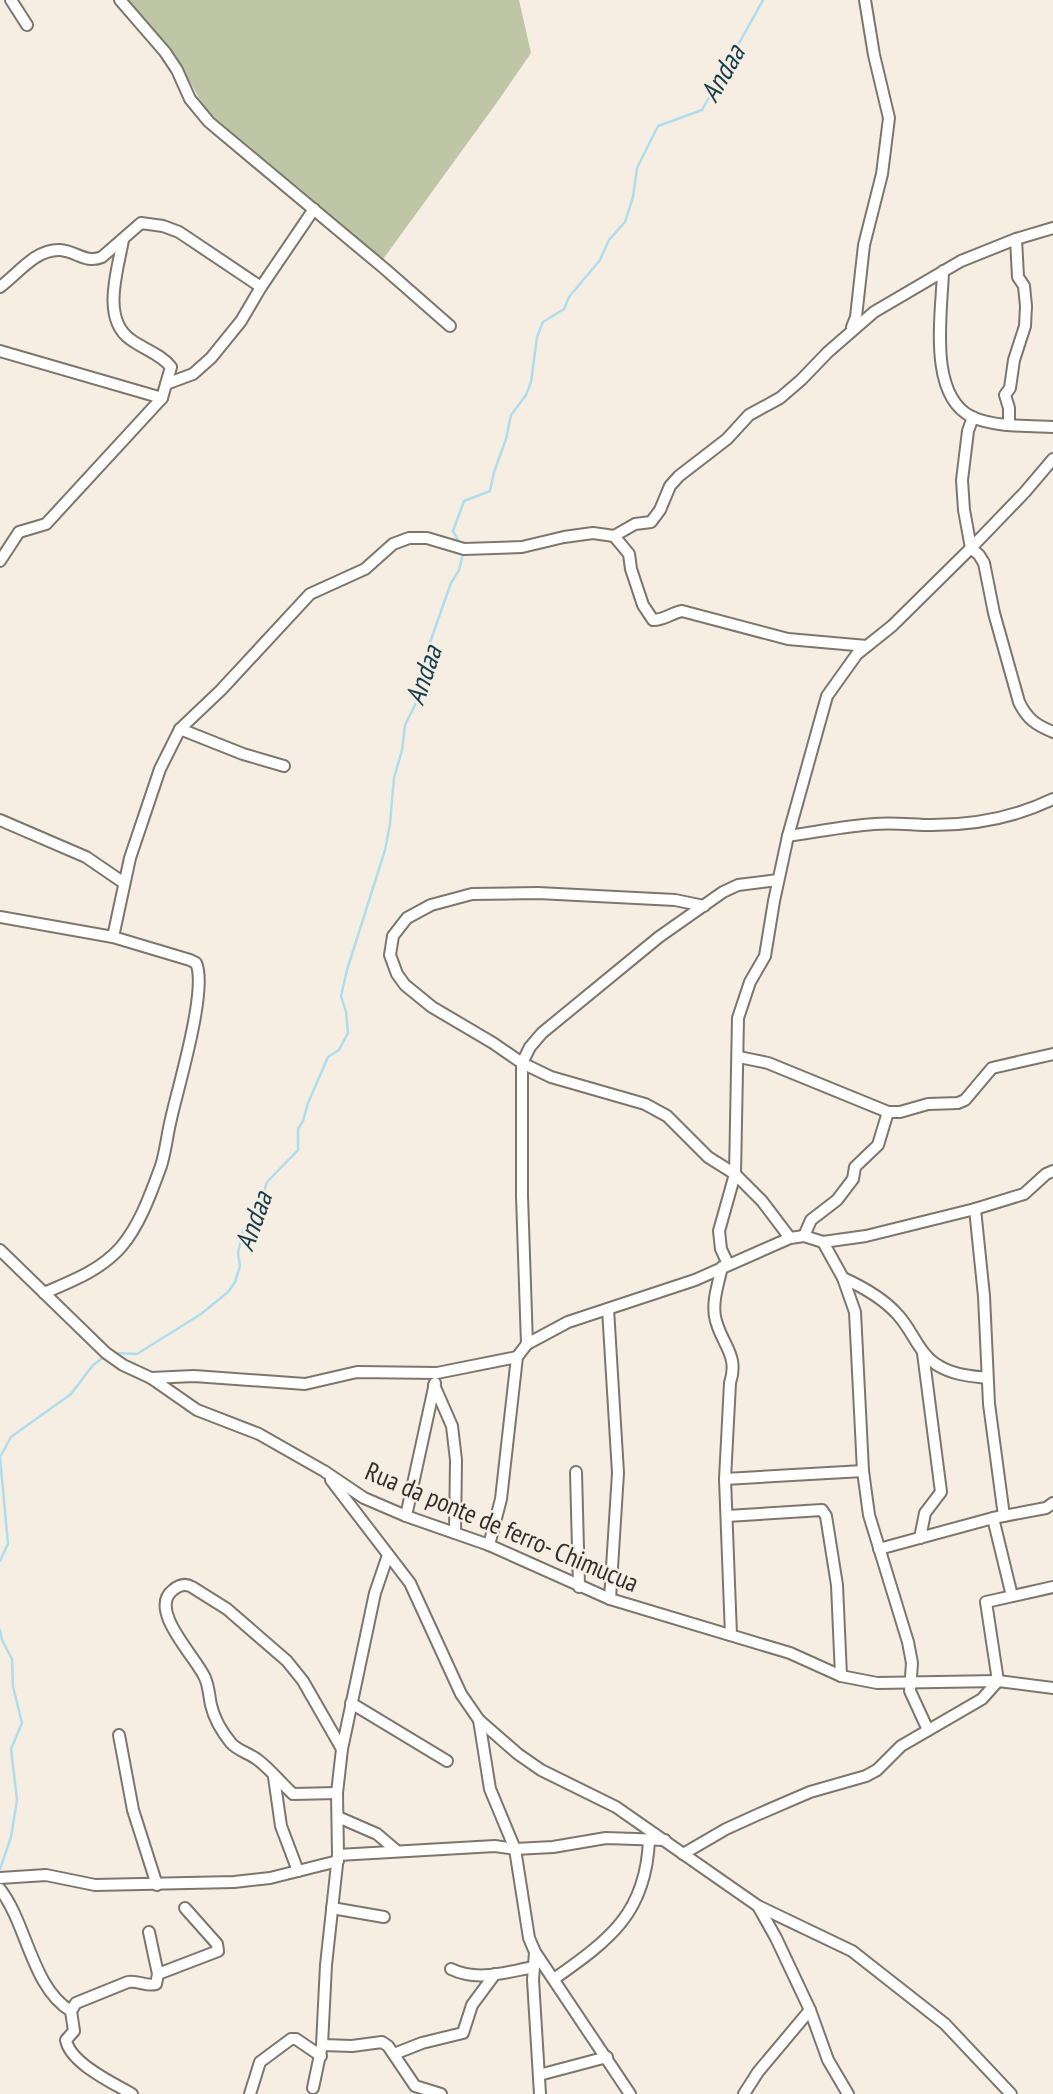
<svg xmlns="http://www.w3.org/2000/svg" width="1053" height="2094" font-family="'PT Sans Narrow',sans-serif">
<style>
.green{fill:#bfc6a5}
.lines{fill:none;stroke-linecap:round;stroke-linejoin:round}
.stream{stroke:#aedeee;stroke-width:2.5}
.street-casing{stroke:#7d766d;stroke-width:14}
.street{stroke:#fff;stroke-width:10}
.labels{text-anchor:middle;stroke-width:5;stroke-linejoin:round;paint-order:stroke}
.street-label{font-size:26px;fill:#322f2b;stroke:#f6eee3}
.water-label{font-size:28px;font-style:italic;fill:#143e4b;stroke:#f6eee3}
</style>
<rect width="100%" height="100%" fill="#f6eee3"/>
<!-- green -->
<polygon class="green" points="128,0 519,0 531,53 498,101 381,262 206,111 178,60"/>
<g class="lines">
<!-- stream -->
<g class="stream">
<polyline points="460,544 453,531 464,501 490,491 494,472 506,439 511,415 526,395 531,382 537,337 543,322 564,309 569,297 600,260 609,240 625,222 633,197 637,168 658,126 702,110 763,0"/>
<polyline points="114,1353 137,1354 201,1314 228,1292 235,1282 240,1266 238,1253 243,1231 259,1207 267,1182 298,1150 298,1129 303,1121 308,1103 328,1057 339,1050 348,1033 346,1012 341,996 347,970 385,850 390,824 394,778 402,750 405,725 417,701 425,673 428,648 451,583 459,570 463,553"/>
<polyline points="0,1561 8,1544 0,1457 11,1437 71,1394 93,1365 104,1357"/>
<polyline points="0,1630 2,1640 12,1659 13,1687 22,1723 11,1749 17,1800 11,1837 0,1869"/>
</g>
<!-- street casing -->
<g class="street-casing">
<g id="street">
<polyline points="11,0 27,25"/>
<polyline points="120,0 165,52 177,70 190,99 209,122 385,269 450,326"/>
<path d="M123,240C118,269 101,318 130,339C143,349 161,354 171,367L166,384"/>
<path d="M943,271C942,312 927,395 972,417C994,427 1030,426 1053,427"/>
<path d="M0,287C18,274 35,249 60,250C76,251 86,264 102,257L141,223L163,226L179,232L261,287"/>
<polyline points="852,327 856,317 864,245 882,174 889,118 874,55 865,0"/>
<polyline points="0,351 162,398"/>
<path d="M973,417L968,431L962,480L964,510L971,548L979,555L984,563L994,613L1019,702C1027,719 1036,725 1053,732"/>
<polyline points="1009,425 1009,408 1005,395 1010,388 1014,360 1025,326 1026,306 1024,286 1018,277 1016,239"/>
<path d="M614,536L629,554L631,569L643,605L653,620C665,620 671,613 682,611L788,639L867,646"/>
<polyline points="0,561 19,532 46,524 162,398 166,384 193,374 211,358 241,321 261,287 314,209"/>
<polyline points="180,729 243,754 284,766"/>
<polyline points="0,820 86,857 124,883"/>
<path d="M788,836C817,832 845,826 874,824C894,822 913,825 933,825C974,825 1016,817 1053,799"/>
<polyline points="704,906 675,900 538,893 472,894 431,905 407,918 393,936 390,955 397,974 405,985 432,1007 493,1043 522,1063 551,1077 645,1104 667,1116 708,1157 735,1174 762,1201 790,1238"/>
<path d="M0,917L113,937L190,960L196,963C208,989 178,1087 171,1119C167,1135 166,1150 161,1166C151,1193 140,1225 121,1247C101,1270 72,1281 44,1293"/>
<polyline points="113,937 130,858 160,769 180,729 221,690 310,594 365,569 393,544 409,538 427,538 464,549 522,547 564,537 593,533 614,536 635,524 651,522 660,510 670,486 679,476 727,439 749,415 780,398 801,380 828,352 874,312 961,261 1016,239 1053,228"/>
<polyline points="739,1057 768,1063 888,1112 900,1112 928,1104 958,1103 965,1100 992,1068 1053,1054"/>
<polyline points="975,1209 984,1296 989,1404 1004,1516"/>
<polyline points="804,1236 811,1220 837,1200 853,1179 855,1167 878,1145 888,1112"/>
<polyline points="823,1242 843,1278 855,1312 863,1471 869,1515 908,1642 912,1663 910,1691 928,1730"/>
<polyline points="0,1250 106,1353 123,1365 151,1378 197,1410 259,1434 324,1471 364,1498 406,1516 489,1545 610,1599 790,1653 841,1676 877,1683 998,1681 1053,1688"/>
<polyline points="728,1264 721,1249 719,1231 735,1174 738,1018 750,982 765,956 774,901 788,836 827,696 857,654 892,626 971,548 1025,492 1053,459"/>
<path d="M722,1267C718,1284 711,1305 716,1321C723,1346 739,1356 730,1383L725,1479L731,1635"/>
<path d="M843,1278C863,1287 884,1299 898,1315C913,1331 919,1355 939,1366C954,1375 971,1376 987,1378"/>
<polyline points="608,1309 618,1473 610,1599"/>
<polyline points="527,1344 522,1196 522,1063 530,1047 542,1033 659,937 723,892 738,885 778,880"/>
<polyline points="151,1378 194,1376 305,1384 357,1372 437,1373 517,1357"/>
<polyline points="434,1385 452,1426 456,1460 455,1533"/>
<polyline points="576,1472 579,1587"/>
<polyline points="725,1479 863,1471"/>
<polyline points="331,1480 410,1583 461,1694 479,1720 518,1754 541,1770 616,1807 758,1906 852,1951 945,2024 1011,2094"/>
<polyline points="406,1516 435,1383"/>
<polyline points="727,1516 822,1510 826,1516 837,1585 841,1676"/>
<polyline points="993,1518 1012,1596"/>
<polyline points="920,1538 925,1513 941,1492 923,1353"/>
<polyline points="489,1545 501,1499 517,1357 527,1344 568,1322 695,1280 790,1238 804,1236 823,1242 866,1236 975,1209 1024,1194 1046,1174 1053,1171"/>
<polyline points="879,1549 993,1518 1046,1508 1053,1503"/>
<polyline points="351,1703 447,1761"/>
<polyline points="479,1720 490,1789 515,1849 529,1938 535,1952 630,2094"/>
<polyline points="119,1735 133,1810 157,1885"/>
<polyline points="274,1777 281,1826 298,1871"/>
<path d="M337,1793L293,1794C281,1783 270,1769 258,1760C249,1753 238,1751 231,1743C222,1732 214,1718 211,1705C209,1696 209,1687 205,1678C197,1658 147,1610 173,1590C179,1585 185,1583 192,1587L227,1609L287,1661L303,1681L342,1749"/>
<polyline points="338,1817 377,1834 397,1851"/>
<polyline points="683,1854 726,1829 759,1814 810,1792 866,1776 877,1770 901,1746 982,1699 998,1681 986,1602 1053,1587"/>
<polyline points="338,1855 495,1846 515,1849 553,1847 606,1838 665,1840"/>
<polyline points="0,1878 46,1875 95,1885 234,1882 270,1878 338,1861"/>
<path d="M0,1889C27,1924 32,1988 71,2011"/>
<polyline points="758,1906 776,1938 810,2010 828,2060 848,2094"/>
<polyline points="332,1908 384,1917"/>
<polyline points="535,1952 533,1980 540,2094"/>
<path d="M451,1969C478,1982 506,1972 534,1967"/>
<polyline points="158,1974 218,1951 217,1944 185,1908"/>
<path d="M554,1979C609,1940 646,1914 649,1840"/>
<polyline points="322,2045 352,2046 382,2042 388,2046 415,2086 441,2094"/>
<polyline points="394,2054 422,2043 463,2033 472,2005 495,1974"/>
<polyline points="539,2075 607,2057"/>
<polyline points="313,2088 322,2045 326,1965 338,1855 337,1793 342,1749 375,1593 388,1555"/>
<path d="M132,2094C113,2083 70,2063 66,2040L74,2031L71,2011L76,2003L128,1982C138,1980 146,1987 156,1984L158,1974L149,1932"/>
<polyline points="250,2094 260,2062 291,2039 296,2039 321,2056"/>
<polyline points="744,2094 758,2072 810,2010"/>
</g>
</g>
<!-- street -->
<use href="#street" class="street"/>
</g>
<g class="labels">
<!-- street labels -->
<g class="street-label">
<text transform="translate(502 1527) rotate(23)" y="9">Rua da ponte de ferro- Chimucua</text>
</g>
<!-- water labels -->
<g class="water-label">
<text transform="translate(722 73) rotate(-60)" y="10">Andaa</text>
<text transform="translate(423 675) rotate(-71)" y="10">Andaa</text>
<text transform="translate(253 1221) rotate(-70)" y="10">Andaa</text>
</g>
</g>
</svg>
